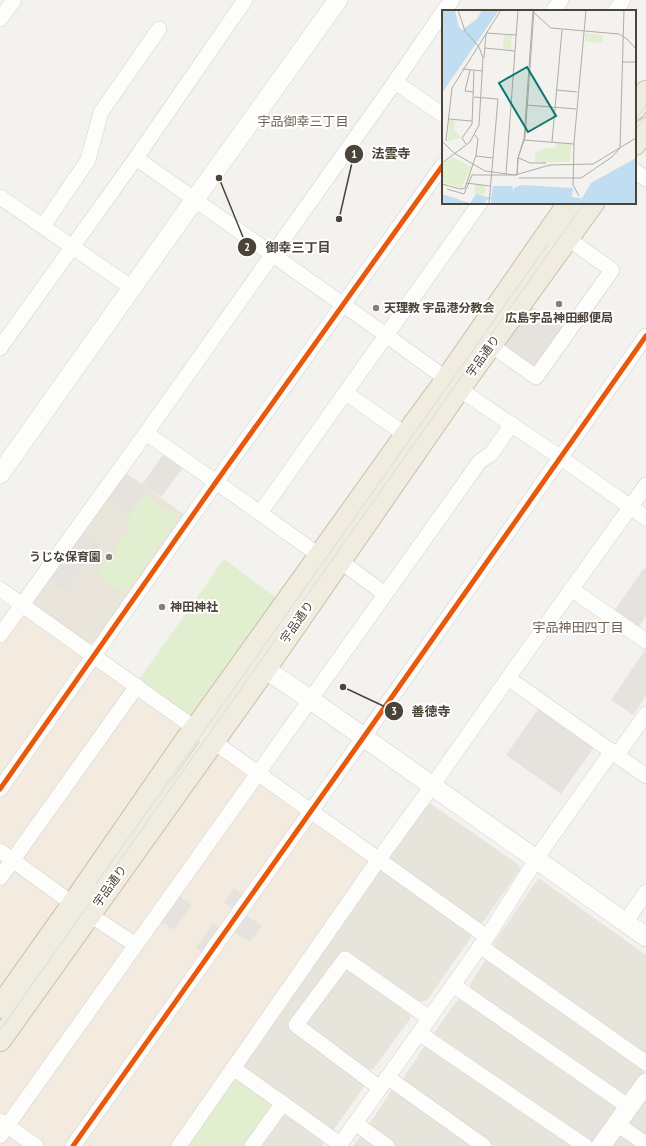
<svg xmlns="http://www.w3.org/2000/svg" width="646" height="1146" font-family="'PT Sans Narrow','Noto Sans JP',sans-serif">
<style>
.residential{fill:#e7e4dc}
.commercial{fill:#f3ebdf}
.education{fill:#eae5da}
.green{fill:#e1eecf}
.parking{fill:#e6e3df}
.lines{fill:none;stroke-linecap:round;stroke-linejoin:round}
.minor-casing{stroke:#d2d0cb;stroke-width:16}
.tertiary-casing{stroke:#d2d0cb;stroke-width:20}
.trunk-casing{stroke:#ccbfa9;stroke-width:24}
.minor{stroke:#fdfdfc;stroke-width:15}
.tertiary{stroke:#fdfdfc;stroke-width:19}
.trunk{stroke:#f0ece0;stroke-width:22}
.tram{stroke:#dbdbda;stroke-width:1}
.cycleway-casing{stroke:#fff;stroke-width:8}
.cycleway{stroke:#e8590c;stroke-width:5}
.poi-dot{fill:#868178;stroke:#fff;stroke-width:1.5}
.labels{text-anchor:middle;stroke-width:4;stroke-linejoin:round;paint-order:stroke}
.poi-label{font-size:12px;font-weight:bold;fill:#4b4439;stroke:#fff;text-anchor:start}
.street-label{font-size:12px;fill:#4b4439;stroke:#fff}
.neighbourhood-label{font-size:13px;fill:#6e6250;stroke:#fff}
.inset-river{fill:none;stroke:#c0ddf1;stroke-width:2}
.inset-road{fill:none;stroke:#b0aca6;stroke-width:1}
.view{fill:#0f766e;fill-opacity:0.15;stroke:#0f766e;stroke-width:2}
.inset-edge{fill:none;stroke:#4b4439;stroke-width:2}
.leader{fill:none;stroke:#4b4439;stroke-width:1.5}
.callout-dot{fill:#4b4439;stroke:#fff;stroke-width:1.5}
.mark-label{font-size:12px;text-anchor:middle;font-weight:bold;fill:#fff}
.callout-label{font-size:13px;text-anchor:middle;font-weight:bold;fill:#4b4439;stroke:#fff;stroke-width:4;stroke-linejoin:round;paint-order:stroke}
</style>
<rect width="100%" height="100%" fill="#f4f2ee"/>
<!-- residential -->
<g class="residential">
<polygon points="425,804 431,804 518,864 520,869 484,921 478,925 389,862 388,856"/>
<polygon points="381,869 471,933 470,939 427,1000 418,1003 342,950 288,1025 363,1082 363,1088 333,1131 241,1069"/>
<polygon points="540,879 646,955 646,1055 495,948 495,941 537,880"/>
<polygon points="491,960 643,1069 644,1074 628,1097 470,991 470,984 485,961"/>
<polygon points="343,967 350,968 410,1011 410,1019 373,1069 365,1069 308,1030 307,1019"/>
<polygon points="460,996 618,1105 618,1111 595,1144 434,1038 434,1033"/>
<polygon points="426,1044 578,1146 494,1146 405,1083 404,1077"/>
<polygon points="392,1090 397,1090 475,1146 393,1146 370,1129 370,1123"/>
<polygon points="646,1093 646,1137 630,1126 629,1118"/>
<polygon points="286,1112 324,1139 323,1146 258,1146"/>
<polygon points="622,1133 641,1146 608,1146"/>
<polygon points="361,1135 383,1146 353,1146"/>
</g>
<!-- commercial -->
<polygon class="commercial" points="23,612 374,861 180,1146 0,1146 0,645"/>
<!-- education -->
<polygon class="education" points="123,471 185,515 96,642 89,643 35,606 33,599"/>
<!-- green -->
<g class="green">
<polygon points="145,495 178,518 125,594 97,575 130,527 125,523"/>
<polygon points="224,559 277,598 195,714 189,716 138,681"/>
<polygon points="238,1079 269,1101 272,1111 247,1146 184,1146 231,1080"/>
</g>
<!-- parking -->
<g class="parking">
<polygon points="530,305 564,328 535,371 501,347"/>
<polygon points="165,452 184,466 161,497 142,484"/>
<polygon points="124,473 146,489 129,513 106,497"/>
<polygon points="83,529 101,542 65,591 47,579"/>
<polygon points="644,568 646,570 646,616 638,628 614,611"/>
<polygon points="646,649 646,696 633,715 611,700"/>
<polygon points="539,708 594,747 561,794 506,755"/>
<polygon points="234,888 244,895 234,909 224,902"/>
<polygon points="178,895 192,904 174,930 160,921"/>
<polygon points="245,914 262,926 250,942 233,931"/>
<polygon points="213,923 220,928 203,952 196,948"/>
<polygon points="442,1052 450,1058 438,1075 431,1070"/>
<polygon points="586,1114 606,1128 595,1144 587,1144 572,1134"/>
<polygon points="443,1123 457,1133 448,1146 436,1146 430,1142"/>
</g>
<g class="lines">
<!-- minor casing -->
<g class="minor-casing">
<g id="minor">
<polyline points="444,11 452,0"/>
<polyline points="553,11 561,0"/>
<polyline points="615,11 623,0"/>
<polyline points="0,19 14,0"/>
<polyline points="395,82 443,115"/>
<polyline points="136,158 386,335 468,395 561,458 646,518"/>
<polyline points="635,171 646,179"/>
<polyline points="0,197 132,288"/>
<polyline points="43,226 88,160 101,112 159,29"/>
<polyline points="491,345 536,377 612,270 567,238"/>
<polyline points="0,348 136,158 245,0"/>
<polyline points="346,393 406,435"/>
<polyline points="146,433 260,513 320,556"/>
<polyline points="260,513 480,203"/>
<polyline points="340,561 385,594"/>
<polyline points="0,589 487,937"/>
<polyline points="571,589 646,641"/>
<polyline points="0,635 146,433 395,82 443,12"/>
<polyline points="508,678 646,776"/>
<polyline points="617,755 646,714"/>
<polyline points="0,789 216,482 443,165"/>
<polyline points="0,851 73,904 136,945"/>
<polyline points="0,878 137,686"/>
<polyline points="625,923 646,892"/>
<polyline points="480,946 646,1063"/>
<polyline points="453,985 629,1107"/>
<polyline points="419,1033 585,1146"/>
<polyline points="233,1068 340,1144"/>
<polyline points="387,1077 484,1146"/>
<polyline points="380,1088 296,1025 345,959 429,1018"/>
<polyline points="0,1121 36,1146"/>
<polyline points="355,1123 387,1146"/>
<polyline points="617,1124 646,1144"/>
<polyline points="0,1136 480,461 491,454 512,424"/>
<polyline points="73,1146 363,738 646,336"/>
<polyline points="179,1146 379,859 432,786 508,678 646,485"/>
<polyline points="252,1146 283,1103"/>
<polyline points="339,1146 487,937 543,849 612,751"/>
</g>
</g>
<!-- tertiary casing -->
<g class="tertiary-casing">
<g id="tertiary">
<polyline points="0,474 195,199 338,0"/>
<polyline points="253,661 311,700 646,937"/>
<polyline points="601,1146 646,1083"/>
</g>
</g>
<!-- trunk casing -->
<g class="trunk-casing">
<g id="trunk">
<polyline points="635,108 646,92"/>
<polyline points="635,144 646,129"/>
<polyline points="0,1007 73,904 187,739 202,720 406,435 437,393 569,203"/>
<polyline points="0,1040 265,669 459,389 593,203"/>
</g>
</g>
<!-- minor -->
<use href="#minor" class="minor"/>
<!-- tertiary -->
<use href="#tertiary" class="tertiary"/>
<!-- trunk -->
<use href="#trunk" class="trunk"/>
<!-- tram -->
<g class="tram">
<polyline points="635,120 646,105"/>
<polyline points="635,131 646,115"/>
<polyline points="96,884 548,244"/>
<polyline points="0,1030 584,203"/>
</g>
<!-- cycleway casing -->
<g class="cycleway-casing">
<g id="cycleway">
<polyline points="0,789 216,482 443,165"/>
<polyline points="73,1146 363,738 646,336"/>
</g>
</g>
<!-- cycleway -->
<use href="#cycleway" class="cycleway"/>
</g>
<!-- markers -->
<g class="poi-dot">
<circle cx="559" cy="304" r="4"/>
<circle cx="376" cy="308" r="4"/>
<circle cx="109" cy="557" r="4"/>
<circle cx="162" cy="607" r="4"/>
</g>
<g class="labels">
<!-- poi labels -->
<g class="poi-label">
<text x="384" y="312">天理教 宇品港分教会</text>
<text x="559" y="322" text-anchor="middle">広島宇品神田郵便局</text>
<text x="101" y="561" text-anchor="end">うじな保育園</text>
<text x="170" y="611">神田神社</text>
</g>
<!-- street labels -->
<g class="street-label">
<text transform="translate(483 356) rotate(-54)" y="4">宇品通り</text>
<text transform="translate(297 622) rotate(-55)" y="4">宇品通り</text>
<text transform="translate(110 886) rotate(-54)" y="4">宇品通り</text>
</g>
<!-- neighbourhood labels -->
<g class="neighbourhood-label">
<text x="303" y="126">宇品御幸三丁目</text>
<text x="578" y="632">宇品神田四丁目</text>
</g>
</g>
<!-- overview -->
<g transform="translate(442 10)">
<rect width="194" height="194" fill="#f4f2ee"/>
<path d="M143,23L161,25V33L143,31ZM62,25H70L69,40L61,38ZM7,110H13L12,119L19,128L8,130L6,133ZM114,133L129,134L128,152H93V144L102,138L114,137ZM11,147L29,157L19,178L0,172V154ZM32 180a6 6 0 1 1 12 0a6 6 0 1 1-12 0Z" fill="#e1eecf"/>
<path d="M0,0H13L17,17L20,20L35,9L40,0H57L0,83ZM194,148V194H49V189H46L42,194H0V184L28,193L34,184L49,188L51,176H70L72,183V178L79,175L131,178L130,187L140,188L149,173Z" fill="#c0ddf1"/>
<path class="inset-river" d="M82,178L92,194"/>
<path class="inset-road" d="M91,2L109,18L177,24L185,29L194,39M44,23L74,25M43,38L73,41M42,48L44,24M181,52H194M20,59L41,61M28,60L23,81L31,82M114,80L135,82M32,87L56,89L47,194M84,95L134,99M6,109L30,111M82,130L132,134M0,131L12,143L43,161L73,165L108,155L151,154L194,128M4,131L10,78L59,0M110,132L120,20M24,134L20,128L30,114L32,61M34,146L51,148M77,148L88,153H104M0,153L28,132L37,115L41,48L37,37L23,21L16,0M64,164L76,0M75,165L76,148L82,128L91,0M77,168H139L170,147L178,138L182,0M24,173L48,176M0,174L18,179L23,178L34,145L36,129L33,125M5,179L22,184L30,165H75L76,148L83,128L92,0M137,186L131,175L132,133L144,0"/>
<path class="view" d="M85,57L114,106L86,122L57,73Z"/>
<rect width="194" height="194" class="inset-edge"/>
</g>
<!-- callouts -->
<path class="leader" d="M339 219L354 154M219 178L247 247M343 687L394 711"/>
<g class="callout-dot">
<circle cx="339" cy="219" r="4"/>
<circle cx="219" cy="178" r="4"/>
<circle cx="343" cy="687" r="4"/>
<circle cx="354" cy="154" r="10"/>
<circle cx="247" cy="247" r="10"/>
<circle cx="394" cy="711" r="10"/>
</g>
<g class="mark-label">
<text x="354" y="158">1</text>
<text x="247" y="251">2</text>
<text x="394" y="715">3</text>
</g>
<g class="callout-label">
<text x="391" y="158">法雲寺</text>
<text x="298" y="252">御幸三丁目</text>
<text x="431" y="716">善徳寺</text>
</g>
</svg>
